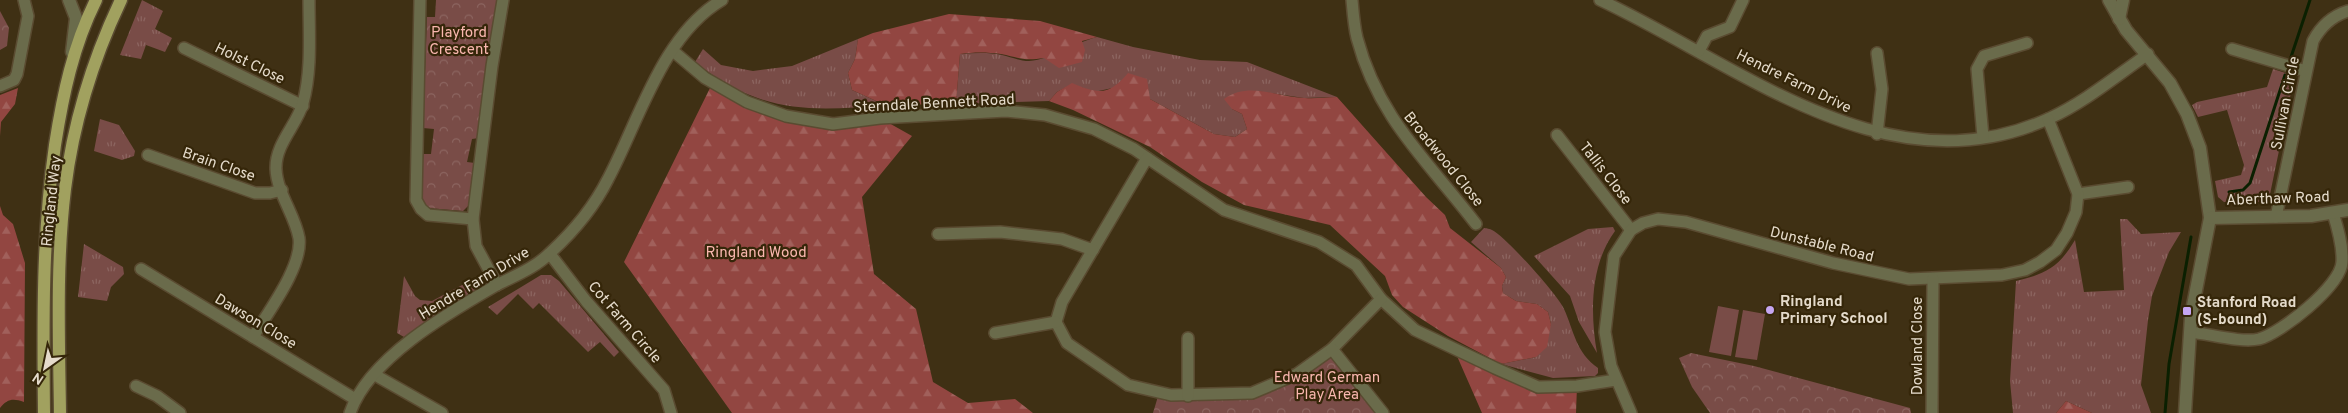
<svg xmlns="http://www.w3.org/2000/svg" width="2348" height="413" font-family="Overpass,sans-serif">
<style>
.grass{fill:url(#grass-tufts)}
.forest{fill:url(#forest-firs)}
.park{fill:url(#park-crowns)}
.pitch{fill:#794c47}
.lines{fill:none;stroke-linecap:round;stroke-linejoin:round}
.stream{stroke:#0b2001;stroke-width:3}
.minor-casing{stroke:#5a4b31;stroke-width:14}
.tertiary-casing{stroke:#5a4b31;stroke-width:15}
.primary-casing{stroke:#5a4b31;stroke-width:15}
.minor{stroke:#6a6b4b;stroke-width:11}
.tertiary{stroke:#6a6b4b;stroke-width:12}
.primary{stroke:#a1a15f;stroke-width:12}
.poi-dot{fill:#c5a6f1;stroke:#352609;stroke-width:2}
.labels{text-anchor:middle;stroke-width:4.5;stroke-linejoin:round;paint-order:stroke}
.park-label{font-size:15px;fill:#fab7af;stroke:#352609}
.street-label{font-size:15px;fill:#e5dbcb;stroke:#352609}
.poi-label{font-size:15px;font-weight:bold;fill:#e5dbcb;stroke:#352609;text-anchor:start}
</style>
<defs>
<pattern id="grass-tufts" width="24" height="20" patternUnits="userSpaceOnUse" patternTransform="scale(1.25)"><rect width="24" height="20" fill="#794c47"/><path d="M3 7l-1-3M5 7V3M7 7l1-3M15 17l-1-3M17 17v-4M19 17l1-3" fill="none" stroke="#8c6560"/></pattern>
<pattern id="forest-firs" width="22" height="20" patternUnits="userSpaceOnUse" patternTransform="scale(1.25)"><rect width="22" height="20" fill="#924641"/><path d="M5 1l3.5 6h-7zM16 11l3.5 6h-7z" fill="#a1605b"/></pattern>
<pattern id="park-crowns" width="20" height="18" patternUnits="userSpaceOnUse" patternTransform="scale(1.25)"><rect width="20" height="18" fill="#794c47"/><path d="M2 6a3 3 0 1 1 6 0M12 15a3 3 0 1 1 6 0" fill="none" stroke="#8c6560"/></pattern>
</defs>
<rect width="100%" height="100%" fill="#3f3014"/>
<!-- grass -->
<g class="grass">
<polygon points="142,0 163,11 155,29 172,38 165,52 146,45 141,59 120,55"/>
<path d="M1097,37L1133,47L1200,60L1247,62L1337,97L1304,98L1256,91L1232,109L1242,114L1247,129L1235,137L1214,134L1150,99L1117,87L1094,92L1072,84L1057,92L1049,101L956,104L960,54C974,53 988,52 1002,55C1011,57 1020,61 1029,61C1053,59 1074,43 1097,37Z"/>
<path d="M858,39L855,59L848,73L852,90L885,105C808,112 759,113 695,62L703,49L721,65L753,71L792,66Z"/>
<polygon points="2273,69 2292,75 2294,78 2269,199 2265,202 2224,202 2218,197 2215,181 2241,175 2244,165 2227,110 2198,117 2192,105 2197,102 2267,87"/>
<polygon points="100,119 119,125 135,151 134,156 122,160 94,151"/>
<path d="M2120,219H2127L2141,234L2181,232L2169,252L2152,296L2148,320L2141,385L2151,413H2092L2066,401L2056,413H2013L2010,381L2016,281C2046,274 2059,267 2075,240L2084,292L2124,290Z"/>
<path d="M1613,227L1615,231C1590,265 1590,313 1597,353L1579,322L1570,296L1534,256L1588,229Z"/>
<path d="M1484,228C1485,228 1491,229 1492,230C1505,236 1558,295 1564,309C1574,331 1576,353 1598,368V373L1595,376L1553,378L1501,364L1536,357L1551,324L1548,312L1537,304L1516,301L1503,293L1502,286L1506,277L1501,268L1471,242Z"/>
<polygon points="84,244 123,267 124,274 111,287 107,301 78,297"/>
<polygon points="481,275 480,285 476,293 404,337 397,333 404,276 415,296 420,300 432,301"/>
<polygon points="541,275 551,275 559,281 619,352 614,357 600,342 588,352 539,303 533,309 518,294 497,315 488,307"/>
</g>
<!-- forest -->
<g class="forest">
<path d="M949,14L1040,21L1097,37L1082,41L1085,50L1082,62L1059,68L1044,58C1024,61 1020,58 1001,54C987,52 974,52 960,54L956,104L885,105L852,90L848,73L855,59L858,39L873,33Z"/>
<path d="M1128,73L1147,79L1150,99L1214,134L1235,137L1247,129L1242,114L1232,109L1224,99C1249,81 1277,97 1305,98C1315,99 1326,97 1337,97L1426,197L1445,215L1450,228L1501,268L1506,277L1502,286L1503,293L1516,301L1537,304L1548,312L1551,324L1547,347L1536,357L1501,364L1448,336L1403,307L1392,295L1385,276L1330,225L1244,205L1202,182L1150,147L1073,110L1049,101L1057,92L1072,83C1098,94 1109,96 1128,73Z"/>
<polygon points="713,82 747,102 833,124 880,118 912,136 862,197 874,274 916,309 933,382 968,403 1015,399 1033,413 732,413 624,262"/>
<polygon points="18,88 15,104 1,122 0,136 0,95"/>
<path d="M0,206L3,215L13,224L25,263L24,402C13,398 7,399 0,408Z"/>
<polygon points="1453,347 1538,387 1577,386 1576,413 1482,413"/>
<polygon points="2066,401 2092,413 2056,413"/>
</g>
<!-- park -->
<g class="park">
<polygon points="436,0 499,0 479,138 472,139 467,162 475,163 469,205 463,211 428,208 422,202 423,154 431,154 434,129 423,128 427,17 435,17"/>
<polygon points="0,11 9,28 7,46 0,50"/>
<polygon points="1332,349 1383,413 1153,413 1159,393 1252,393"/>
<polygon points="1691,353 1754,366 1910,408 1911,413 1710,413 1692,387 1679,358"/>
</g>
<!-- pitch -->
<g class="pitch">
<polygon points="1718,306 1739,310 1731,356 1709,352"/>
<polygon points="1743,310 1765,314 1757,360 1735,357"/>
</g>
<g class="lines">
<!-- stream -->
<g class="stream">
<polyline points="2291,57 2310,0"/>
<polyline points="2229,192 2243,190 2250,183 2285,75"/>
<polyline points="2165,413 2169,364 2191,237"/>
</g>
<!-- minor casing -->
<g class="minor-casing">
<g id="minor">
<polyline points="420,0 416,200 421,209 428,215 473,219"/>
<path d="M1352,0C1353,12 1354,26 1357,38C1378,118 1428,161 1476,224"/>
<path d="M1600,0C1740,65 1888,193 2050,118C2085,102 2116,76 2148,54"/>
<polyline points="184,48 303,106"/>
<polyline points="2232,49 2306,71"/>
<polyline points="673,51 705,78 747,102 786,116 833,124 880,118 1006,111 1045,115 1094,129 1134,149 1224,210 1319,242 1356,265 1381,299 1415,330 1495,368 1538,387 1577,386 1616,380"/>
<polyline points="1699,51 1707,36 1730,27 1743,0"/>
<polyline points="1877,53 1882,89 1877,134"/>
<polyline points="0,86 14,80 17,74 28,16 24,0"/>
<polyline points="1557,135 1631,230"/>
<polyline points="1983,137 1977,69 1984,56 2027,43"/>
<polyline points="148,155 255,193 270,193 282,190"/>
<polyline points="1147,158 1062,302 1056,322 1067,343 1128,385 1171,395 1252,393 1297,374 1332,349 1381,299"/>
<polyline points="2078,194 2128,187"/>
<path d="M2276,217L2313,41C2321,26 2332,16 2348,11"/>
<polyline points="938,234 1000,232 1062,239 1093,250"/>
<polyline points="550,254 586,301 664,390 671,413"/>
<polyline points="141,269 355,399"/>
<polyline points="497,285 476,246 473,219 492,66 503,0"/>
<path d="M2190,332C2210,334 2241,343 2259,339C2281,333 2341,286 2342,262C2343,246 2338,229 2333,213"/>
<polyline points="995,333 1056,322"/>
<path d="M253,337C268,312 303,266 299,238C295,215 277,193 276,169C275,144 297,125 303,103C312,70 309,34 309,0"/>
<polyline points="1332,349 1383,413"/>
<polyline points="375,375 442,413"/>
<polyline points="136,386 157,396 180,413"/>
<polyline points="1188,396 1188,338"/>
<path d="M350,413C368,359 448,313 495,286C514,276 535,268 550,253C573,232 594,207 608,179C639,121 662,35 722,0"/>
<polyline points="1631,413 1611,366 1605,332 1614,256 1631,230 1643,223 1658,219 1686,222 1833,263 1909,279 2002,275 2025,270 2040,262 2056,250 2067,233 2076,212 2078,194 2048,119"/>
<polyline points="1932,413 1933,279"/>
</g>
</g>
<!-- tertiary casing -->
<g class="tertiary-casing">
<g id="tertiary">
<polyline points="69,0 76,18 72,52"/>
<polyline points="2109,0 2126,30 2170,83 2187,114 2200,148 2210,218 2191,316 2185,413"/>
<polyline points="2119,19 2123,0"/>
<polyline points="2210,218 2311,216 2348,210"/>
</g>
</g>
<!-- primary casing -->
<g class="primary-casing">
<g id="primary">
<path d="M44,413C43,322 42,236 55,145C63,94 73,46 96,0"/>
<path d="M60,413C59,339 56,263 65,189C73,124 93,59 121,0"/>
</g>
</g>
<!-- minor -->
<use href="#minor" class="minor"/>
<!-- tertiary -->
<use href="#tertiary" class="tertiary"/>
<!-- primary -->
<use href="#primary" class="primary"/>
</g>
<!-- markers -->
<g class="poi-dot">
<circle cx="1770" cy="310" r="5"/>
<rect x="2182" y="306" width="10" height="10" rx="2.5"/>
</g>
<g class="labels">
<!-- park labels -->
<g class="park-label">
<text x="459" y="37">Playford<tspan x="459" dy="17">Crescent</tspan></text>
<text x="756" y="257">Ringland Wood</text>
<text x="1327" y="382">Edward German<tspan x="1327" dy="17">Play Area</tspan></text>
</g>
<!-- street labels -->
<g class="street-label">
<text transform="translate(250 63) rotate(26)" y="5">Holst Close</text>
<text transform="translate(1794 81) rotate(26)" y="5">Hendre Farm Drive</text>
<text transform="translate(934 103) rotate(-3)" y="5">Sterndale Bennett Road</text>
<text transform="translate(2285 103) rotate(-79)" y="5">Sullivan Circle</text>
<text transform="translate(1444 159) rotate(51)" y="5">Broadwood Close</text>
<text transform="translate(219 164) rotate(19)" y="5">Brain Close</text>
<text transform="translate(1606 173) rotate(52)" y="5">Tallis Close</text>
<text transform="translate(2278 198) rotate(-2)" y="5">Aberthaw Road</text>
<text transform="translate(51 201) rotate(-84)" y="5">Ringland Way</text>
<text transform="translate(1822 244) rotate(14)" y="5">Dunstable Road</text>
<text transform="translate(474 283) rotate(-31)" y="5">Hendre Farm Drive</text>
<text transform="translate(256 321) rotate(31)" y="5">Dawson Close</text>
<text transform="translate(625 322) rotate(49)" y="5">Cot Farm Circle</text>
<text transform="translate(1917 346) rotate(-90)" y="5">Dowland Close</text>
</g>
<!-- poi labels -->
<g class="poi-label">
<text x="1780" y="306">Ringland<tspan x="1780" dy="17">Primary School</tspan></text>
<text x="2197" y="307">Stanford Road<tspan x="2197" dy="17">(S-bound)</tspan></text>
</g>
</g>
<!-- north arrow -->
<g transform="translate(45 368) rotate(213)" stroke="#352609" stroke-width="4" paint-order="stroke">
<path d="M0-4L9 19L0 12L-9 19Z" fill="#e5dbcb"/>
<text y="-8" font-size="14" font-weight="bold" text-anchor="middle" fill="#e5dbcb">N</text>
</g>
</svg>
